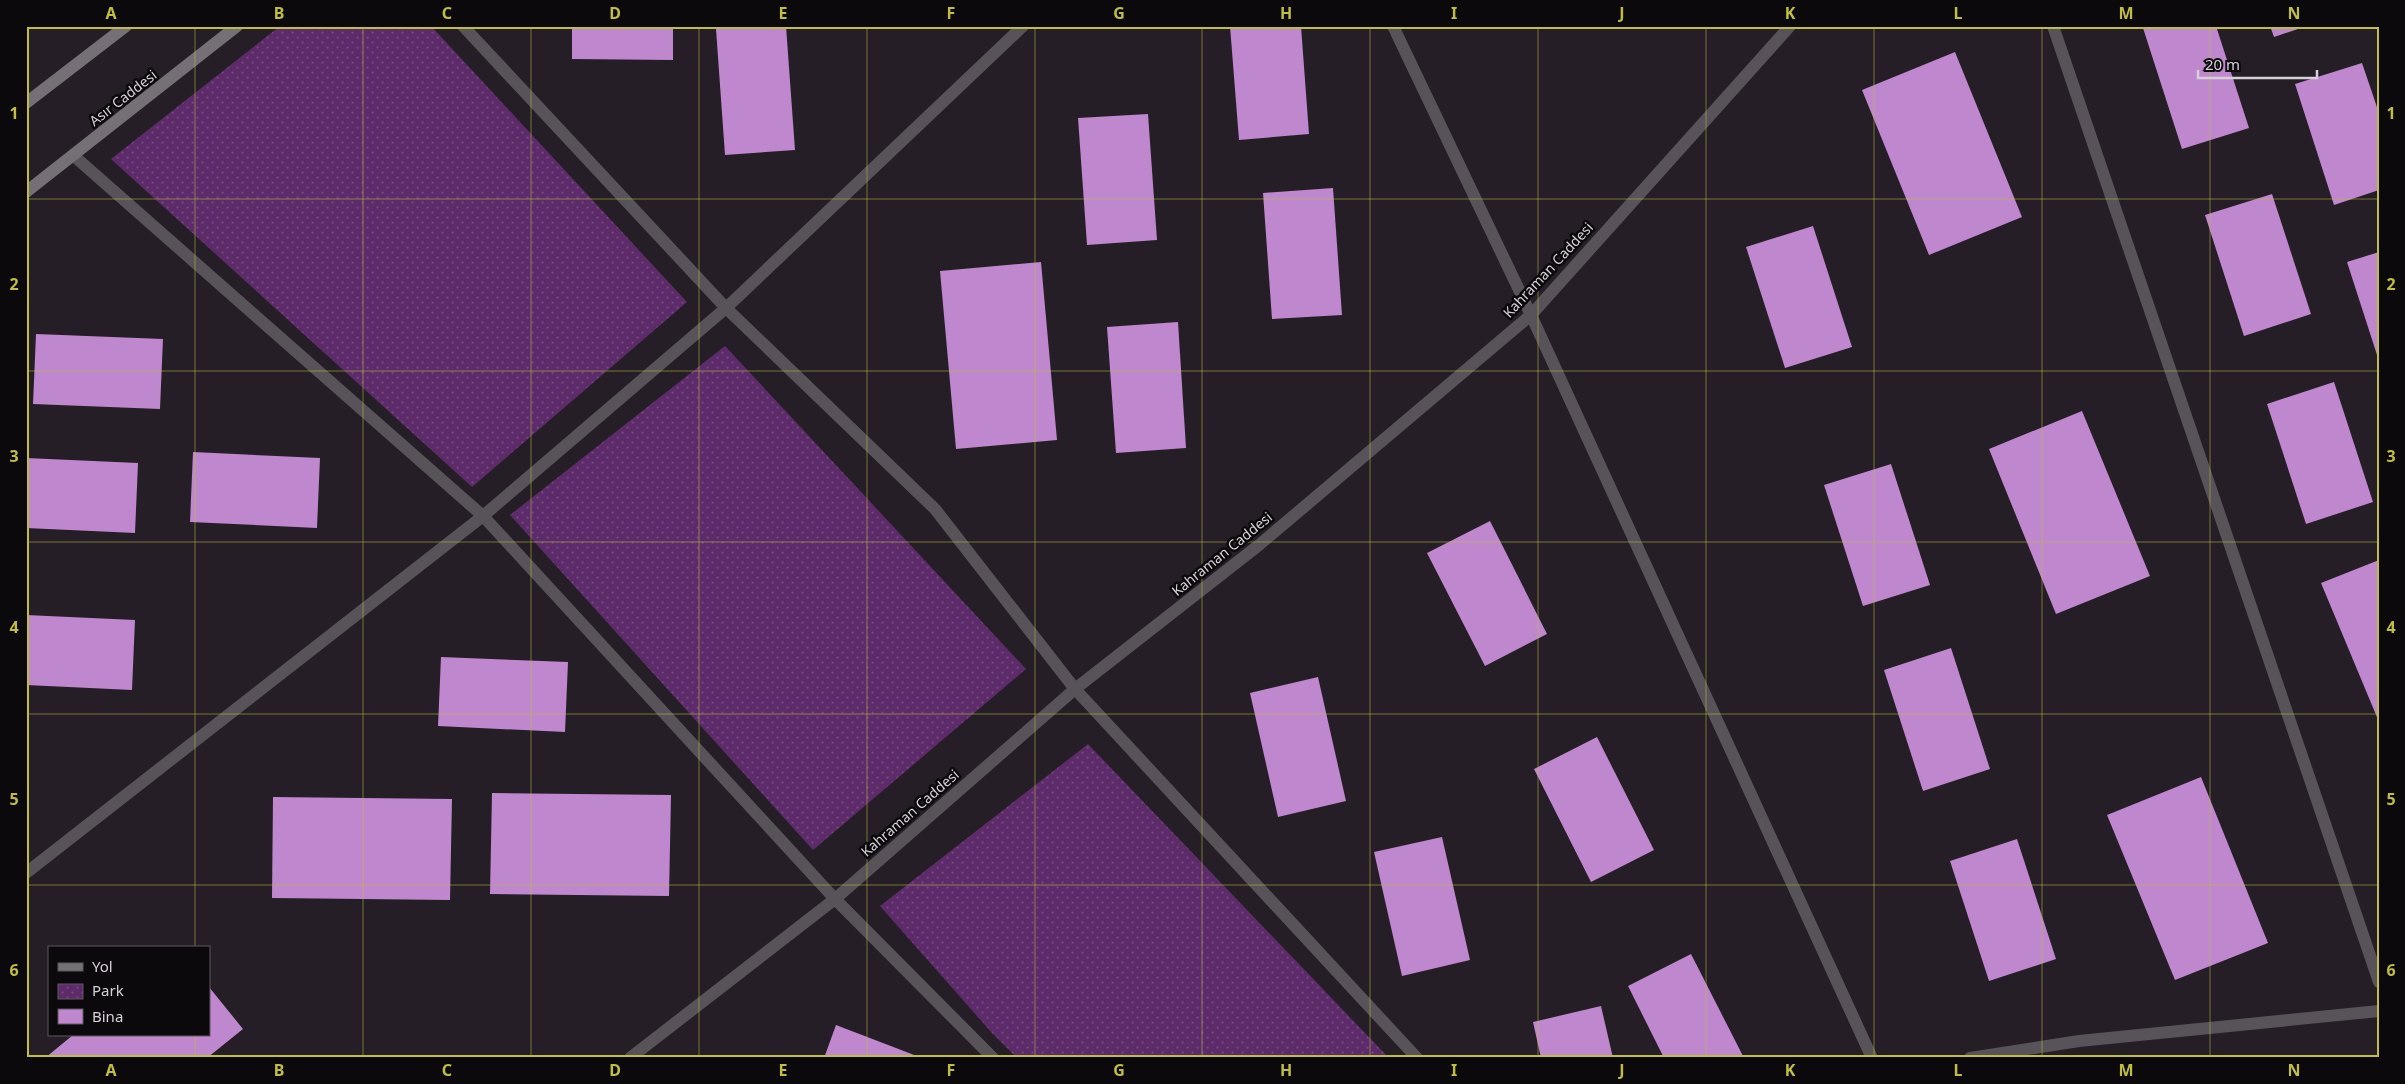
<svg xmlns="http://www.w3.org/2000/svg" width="2405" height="1084" font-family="'Noto Sans',sans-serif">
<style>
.park{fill:url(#park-dots)}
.building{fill:#bf87cd}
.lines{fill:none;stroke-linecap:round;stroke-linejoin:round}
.street{stroke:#575358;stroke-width:12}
.secondary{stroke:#757076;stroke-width:12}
.grid{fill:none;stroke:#bebf42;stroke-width:1;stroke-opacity:0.55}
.labels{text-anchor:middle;stroke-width:5;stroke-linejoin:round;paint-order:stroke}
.street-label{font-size:14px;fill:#d6d1d7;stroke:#0c090d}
.neatline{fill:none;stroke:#bebf42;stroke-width:2}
.grid-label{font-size:16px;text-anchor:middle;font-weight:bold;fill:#bebf42}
</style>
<defs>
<pattern id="park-dots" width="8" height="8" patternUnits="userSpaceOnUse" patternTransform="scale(1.25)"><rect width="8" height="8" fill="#5d2b6a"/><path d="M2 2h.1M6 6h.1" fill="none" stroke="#74497f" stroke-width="1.8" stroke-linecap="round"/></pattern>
</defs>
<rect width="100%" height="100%" fill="#251e26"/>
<!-- park -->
<g class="park">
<polygon points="280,26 431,26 687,302 472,487 111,159"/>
<polygon points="725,346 1026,669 813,850 510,515"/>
<polygon points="1088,744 1389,1058 1017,1058 992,1033 880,906"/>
</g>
<!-- building -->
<g class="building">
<polygon points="572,26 673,26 673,60 572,59"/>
<polygon points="750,26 786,26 795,150 725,155 716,29"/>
<polygon points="1230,26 1301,26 1309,134 1239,140"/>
<polygon points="2149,26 2216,26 2249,128 2182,149 2143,28"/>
<polygon points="2270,26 2304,26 2304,27 2274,37"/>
<polygon points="1955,52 2022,217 1929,255 1862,90"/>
<polygon points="2362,63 2379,113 2379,190 2334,205 2295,84"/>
<polygon points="1148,114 1157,240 1087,245 1078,118"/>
<polygon points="1333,188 1342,315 1272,319 1263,193"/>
<polygon points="2272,194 2311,314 2244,336 2205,215"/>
<polygon points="1813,226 1852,347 1785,368 1746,247"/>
<polygon points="2379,252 2379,358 2378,358 2347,262"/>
<polygon points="1041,262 1057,440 956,449 940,271"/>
<polygon points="1178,322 1186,448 1116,453 1107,327"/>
<polygon points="36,334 163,339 160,409 33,404"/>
<polygon points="2334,382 2373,502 2306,524 2267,404"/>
<polygon points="2082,411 2150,576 2056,614 1989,449"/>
<polygon points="193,452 320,458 317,528 190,522"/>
<polygon points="26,458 138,463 135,533 26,528"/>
<polygon points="1891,464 1930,585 1863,606 1824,485"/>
<polygon points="1490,521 1547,634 1485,666 1427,553"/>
<polygon points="2379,560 2379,722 2321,583"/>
<polygon points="26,615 135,620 132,690 26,685"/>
<polygon points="1951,648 1990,769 1923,791 1884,670"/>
<polygon points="441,657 568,662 565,732 438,726"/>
<polygon points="1318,677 1346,801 1278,817 1250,693"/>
<polygon points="1597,737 1654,850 1591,882 1534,769"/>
<polygon points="2201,777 2268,943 2175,980 2107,815"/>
<polygon points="492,793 671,795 669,896 490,894"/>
<polygon points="273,797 452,799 450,900 272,898"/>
<polygon points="1442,837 1470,960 1402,976 1374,852"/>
<polygon points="2017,839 2056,959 1989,981 1950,861"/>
<polygon points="1691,954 1744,1058 1664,1058 1628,986"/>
<polygon points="209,987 243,1029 207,1058 45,1058 73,1035 209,1035"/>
<polygon points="1601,1006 1613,1058 1541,1058 1533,1022"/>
<polygon points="836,1025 922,1058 824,1058"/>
</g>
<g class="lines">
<!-- street -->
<g class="street">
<polyline points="463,26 726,308 935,509 1075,689 1417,1058"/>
<polyline points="1393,26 1531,315 1872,1058"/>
<polyline points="2053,26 2379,982"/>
<polyline points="74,156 483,516 835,899 993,1058"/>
<polyline points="26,873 483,516 726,308 1023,26"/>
<polyline points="630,1058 835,899 1075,689 1259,545 1531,315 1790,26"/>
<polyline points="1970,1058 2079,1041 2379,1011"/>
</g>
<!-- secondary -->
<g class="secondary">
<polyline points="26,103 126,26"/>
<polyline points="26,192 237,26"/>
</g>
</g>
<!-- grid -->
<path class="grid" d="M195,26V948M363,26V1058M531,26V1058M699,26V1058M867,26V1058M1035,26V1058M1202,26V1058M1370,26V1058M1538,26V1058M1706,26V1058M1874,26V1058M2042,26V1058M2210,26V1058M26,199H2379M26,371H2379M26,542H2379M26,714H2379M26,885H2379M195,1035V1058"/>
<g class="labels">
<!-- street labels -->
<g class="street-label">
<text transform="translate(123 98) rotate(-38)" y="5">Asır Caddesi</text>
<text transform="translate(1548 270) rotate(-47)" y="5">Kahraman Caddesi</text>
<text transform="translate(1222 554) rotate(-39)" y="5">Kahraman Caddesi</text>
<text transform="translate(910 813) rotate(-41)" y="5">Kahraman Caddesi</text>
</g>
</g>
<!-- border -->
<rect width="2405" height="1084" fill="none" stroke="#0c090d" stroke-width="55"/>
<!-- legend -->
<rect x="48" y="946" width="162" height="90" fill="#0c090d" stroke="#5d595e"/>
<rect x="58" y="963" width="25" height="8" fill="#757076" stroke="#5d595e"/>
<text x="92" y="972" font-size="15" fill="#d6d1d7">Yol</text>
<rect x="58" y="984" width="25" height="15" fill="url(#park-dots)" stroke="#5d595e"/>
<text x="92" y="996" font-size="15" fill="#d6d1d7">Park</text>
<rect x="58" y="1009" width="25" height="15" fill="#bf87cd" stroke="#5d595e"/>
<text x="92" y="1022" font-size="15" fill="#d6d1d7">Bina</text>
<!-- scale -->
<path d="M2198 70v8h119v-8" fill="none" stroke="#d6d1d7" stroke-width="2.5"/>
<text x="2205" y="70" font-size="15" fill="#d6d1d7" stroke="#0c090d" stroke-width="4" paint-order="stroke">20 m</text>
<rect x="28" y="28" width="2350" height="1028" class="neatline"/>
<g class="grid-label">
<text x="111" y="19">A</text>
<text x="279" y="19">B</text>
<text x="447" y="19">C</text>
<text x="615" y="19">D</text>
<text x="783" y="19">E</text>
<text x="951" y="19">F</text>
<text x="1119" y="19">G</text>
<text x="1286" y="19">H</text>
<text x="1454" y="19">I</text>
<text x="1622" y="19">J</text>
<text x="1790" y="19">K</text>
<text x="1958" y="19">L</text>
<text x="2126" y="19">M</text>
<text x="2294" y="19">N</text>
<text x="14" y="119">1</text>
<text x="2391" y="119">1</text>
<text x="14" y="290">2</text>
<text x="2391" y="290">2</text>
<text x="14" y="462">3</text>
<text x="2391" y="462">3</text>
<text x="14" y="633">4</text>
<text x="2391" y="633">4</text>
<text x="14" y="805">5</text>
<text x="2391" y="805">5</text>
<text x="14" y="976">6</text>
<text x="2391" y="976">6</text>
<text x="111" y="1076">A</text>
<text x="279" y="1076">B</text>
<text x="447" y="1076">C</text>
<text x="615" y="1076">D</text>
<text x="783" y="1076">E</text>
<text x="951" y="1076">F</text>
<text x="1119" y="1076">G</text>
<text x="1286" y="1076">H</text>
<text x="1454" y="1076">I</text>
<text x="1622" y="1076">J</text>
<text x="1790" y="1076">K</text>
<text x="1958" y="1076">L</text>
<text x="2126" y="1076">M</text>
<text x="2294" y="1076">N</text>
</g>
</svg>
